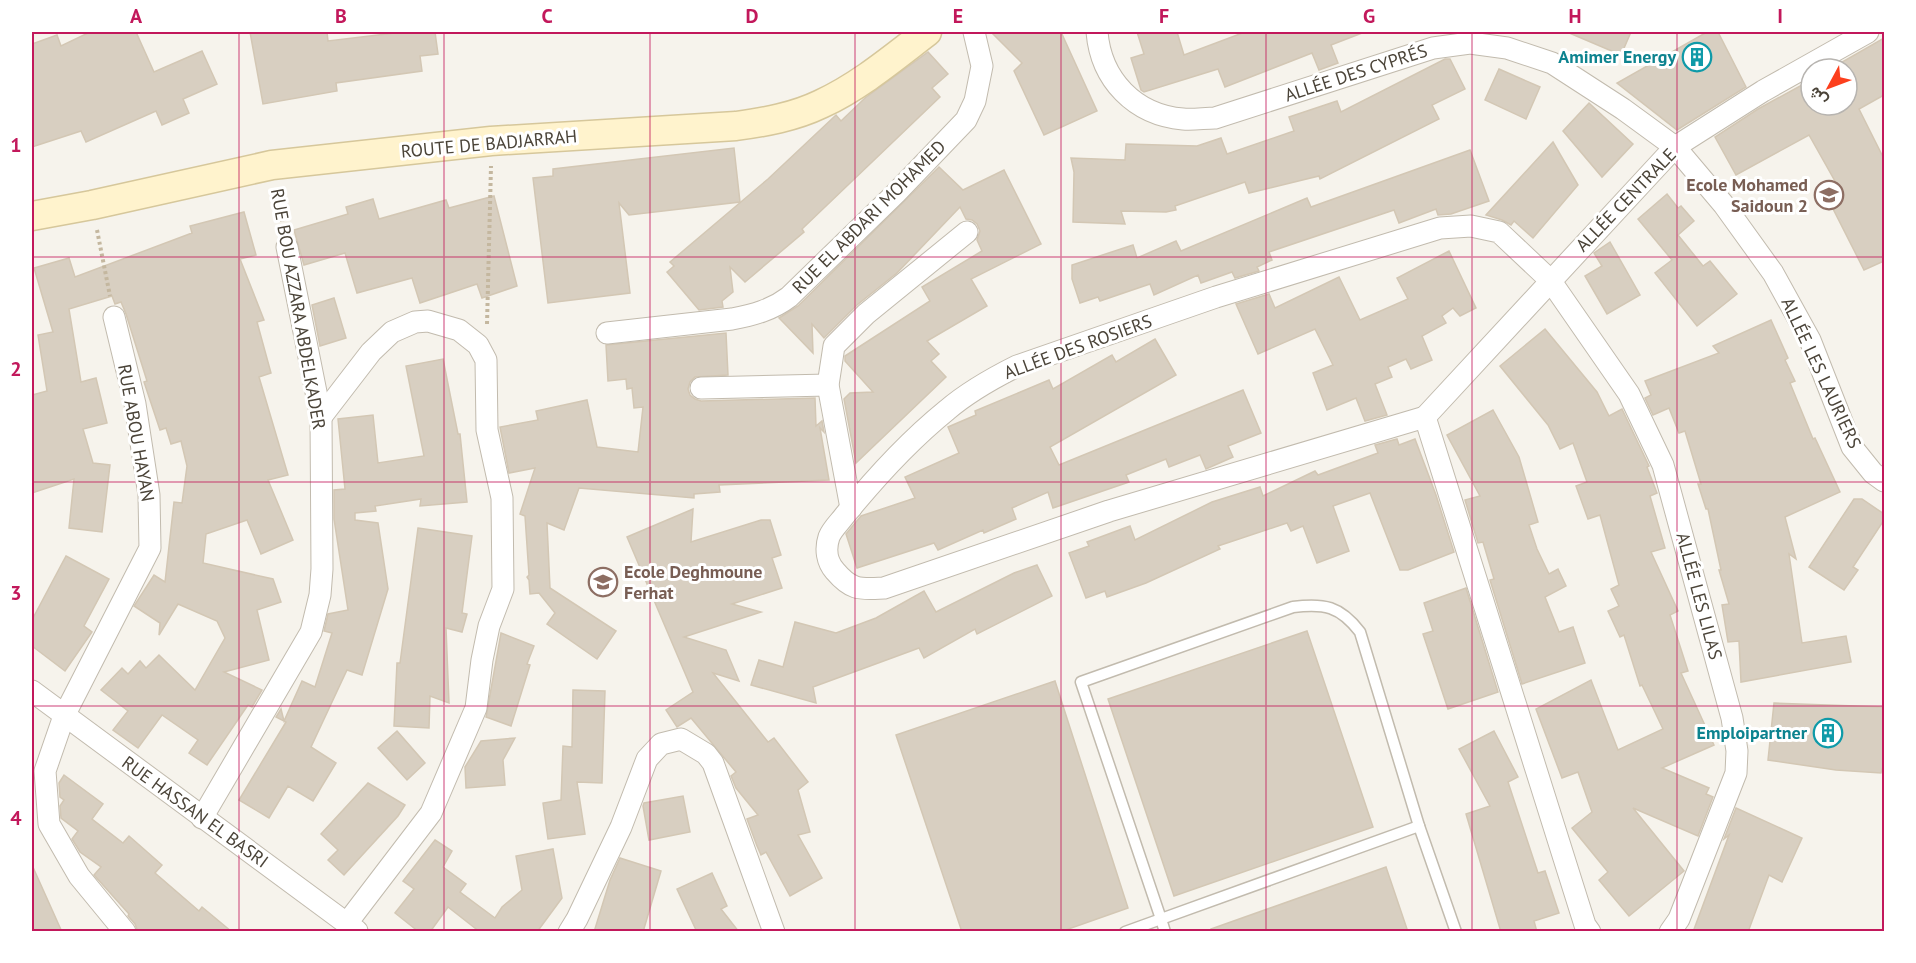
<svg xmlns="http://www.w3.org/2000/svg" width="1916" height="963" font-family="'PT Sans',Vazirmatn,sans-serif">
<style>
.building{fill:#d8cfc1;stroke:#d3c7b4;stroke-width:1.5}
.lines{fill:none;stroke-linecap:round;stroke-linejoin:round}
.service-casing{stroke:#c2bbae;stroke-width:13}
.minor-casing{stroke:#c2bbae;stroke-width:23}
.secondary-casing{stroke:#d6c79b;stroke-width:31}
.path{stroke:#c4b79f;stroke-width:4;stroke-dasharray:3 3;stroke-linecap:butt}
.service{stroke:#fff;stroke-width:10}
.minor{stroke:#fff;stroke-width:21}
.secondary{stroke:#fff3cd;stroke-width:28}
.grid{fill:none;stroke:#c2185b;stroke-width:1.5;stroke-opacity:0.55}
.labels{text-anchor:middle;stroke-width:6;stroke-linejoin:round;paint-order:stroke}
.culture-label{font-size:18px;font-weight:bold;fill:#0d838f;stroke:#fff;text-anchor:end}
.street-label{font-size:18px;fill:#4b4439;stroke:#fff}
.education-label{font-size:18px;font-weight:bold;fill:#785e54;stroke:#fff;text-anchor:end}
.neatline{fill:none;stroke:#c2185b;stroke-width:2}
.grid-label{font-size:20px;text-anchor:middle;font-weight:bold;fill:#c2185b}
</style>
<rect width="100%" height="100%" fill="#f6f3ec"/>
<!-- building -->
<g class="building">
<polygon points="90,32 136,32 154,72 202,51 217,84 183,99 189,113 162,125 156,111 86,142 81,131 32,147 32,44 57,35 61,46"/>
<polygon points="250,32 327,32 328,41 403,32 435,32 438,54 420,56 422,71 336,83 337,91 263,104"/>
<polygon points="991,32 1061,32 1097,111 1044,135 1014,71 1022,63"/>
<polygon points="1137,32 1177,32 1184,55 1245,32 1362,33 1331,45 1338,63 1319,70 1312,53 1225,87 1218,69 1144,92 1141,90 1131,58 1144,54"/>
<polygon points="1567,32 1631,32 1621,55"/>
<polygon points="1707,32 1718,32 1746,87 1677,130 1617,83"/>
<polygon points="1884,38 1884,95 1859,109 1884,159 1884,261 1864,270 1823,189 1836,183 1809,135 1736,175 1715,137 1758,109 1811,80 1811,105 1847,105 1847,69 1830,69"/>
<polygon points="928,52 948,74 932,88 940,97 802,229 804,232 745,282 730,267 733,292 722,301 723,307 699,310 667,272 674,266 670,262 768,179 836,115 841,121 865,98"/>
<polygon points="1445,59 1450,59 1465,89 1432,105 1439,119 1320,179 1319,176 1249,193 1245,182 1175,206 1176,210 1166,212 1121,211 1125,224 1073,222 1074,172 1071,158 1125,160 1126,144 1197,146 1221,138 1227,154 1294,131 1289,117 1337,101 1341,112"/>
<polygon points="1499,69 1540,87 1526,119 1485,100"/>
<polygon points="1589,103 1633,144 1602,177 1563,131"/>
<polygon points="1553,142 1578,185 1533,238 1514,221 1511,225 1502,220 1486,215"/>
<polygon points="734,148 740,202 629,215 619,203 630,293 548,303 533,178 553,176 553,169"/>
<polygon points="1470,150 1489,201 1451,214 1438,215 1436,209 1399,223 1394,210 1269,252 1272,260 1257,267 1259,271 1235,278 1232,272 1201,283 1198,275 1154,295 1150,284 1100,301 1098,297 1080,303 1072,279 1072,265 1133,245 1137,258 1176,241 1181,251 1307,198 1311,207"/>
<polygon points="939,167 963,190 1004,170 1041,244 971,279 987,306 927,341 939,354 931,361 946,377 856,463 844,399 850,393 873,392 845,361 845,356 930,301 922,287 982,251 977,240 980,231 977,224 972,220 966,219 960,207 897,273 857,305 824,338 812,324 813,353 779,318 798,306"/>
<polygon points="1667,194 1678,208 1681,206 1694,221 1678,235 1703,266 1710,261 1737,294 1697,326 1655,273 1672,260 1638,219"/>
<polygon points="494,196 517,286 482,298 477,284 420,303 412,278 357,293 345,253 304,265 294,230 348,214 346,207 373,199 379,219 446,200 449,208"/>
<polygon points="244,212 256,255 240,259 264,320 257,322 271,373 259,377 288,475 268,480 293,540 261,554 247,520 206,534 203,563 273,579 281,602 257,610 269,660 224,672 262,690 252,707 248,705 207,765 189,753 198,740 162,715 138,748 113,730 128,711 101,690 122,668 128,674 140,661 146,668 159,655 195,690 225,638 217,621 178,604 159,635 160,623 134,606 154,575 165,582 174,502 182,503 187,466 181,441 171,444 166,428 160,430 144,382 147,381 126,314 121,302 115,304 112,296 69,309 81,382 96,378 107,423 83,429 93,463 110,465 102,532 69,528 74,479 32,493 32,395 47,391 38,335 53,332 34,268 69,258 75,277 192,233 190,226"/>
<polygon points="1610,242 1640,295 1607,314 1585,276 1602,266 1594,253"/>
<polygon points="1449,251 1476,308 1460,316 1453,308 1442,316 1446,323 1422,336 1432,360 1411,369 1406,359 1388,367 1392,377 1375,384 1387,415 1365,421 1356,398 1327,410 1313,373 1333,365 1315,329 1258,354 1236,304 1269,294 1275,308 1339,277 1360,320 1408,299 1397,278"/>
<polygon points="334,298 346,338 320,346 312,305"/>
<polygon points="1771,320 1788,358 1785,360 1795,381 1790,383 1813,439 1815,438 1840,492 1785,517 1796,559 1789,554 1802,643 1846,636 1851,662 1741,682 1739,641 1728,642 1722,605 1729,604 1719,570 1721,570 1708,509 1706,509 1698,484 1701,484 1685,431 1679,433 1669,408 1653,415 1645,398 1651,395 1645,381 1719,353 1713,346"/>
<polygon points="1545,329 1597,392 1609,416 1622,409 1649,466 1647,467 1657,493 1650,496 1665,548 1651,552 1678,611 1670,615 1688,671 1681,673 1714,745 1662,768 1709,788 1706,794 1713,797 1698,836 1633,808 1684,871 1629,916 1599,880 1608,872 1572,828 1592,812 1578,772 1562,778 1536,709 1591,680 1618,750 1663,729 1642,685 1640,686 1624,635 1620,637 1608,611 1619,606 1611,589 1619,585 1600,515 1588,519 1576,486 1587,482 1573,443 1560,449 1548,425 1500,366"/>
<polygon points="726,333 728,375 695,377 690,382 688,389 690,395 695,399 701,401 815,398 816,426 822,421 824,432 820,428 829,480 719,485 720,492 694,494 694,498 579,488 564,530 547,523 550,588 616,631 597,659 547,624 555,613 539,593 530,594 529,580 527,577 529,575 525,516 520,514 535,468 509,473 500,427 538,420 536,411 587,400 597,447 638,452 643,407 634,408 632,388 627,389 626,379 608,381 606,345"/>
<polygon points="1155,339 1176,375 1050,447 1059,465 1243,390 1261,433 1228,446 1233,457 1206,469 1200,455 1169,467 1166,459 1126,475 1129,482 1053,508 1048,492 1012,508 1016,519 984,533 983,530 938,550 934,543 857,568 846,534 861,516 915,498 905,477 959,453 948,427 976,415 975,411 1049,380 1053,389 1112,355 1116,362"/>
<polygon points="443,359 458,434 460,434 467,502 420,506 421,499 375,506 376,511 355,513 355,520 378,523 388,589 362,675 347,670 311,747 336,763 313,801 288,786 269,818 239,800 286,722 276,717 281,709 284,721 302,681 315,687 332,633 324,631 328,614 348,610 334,519 334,490 345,489 338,419 373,415 378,463 424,456 406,366"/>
<polygon points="1493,410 1519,457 1538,522 1529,525 1537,549 1549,574 1558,569 1566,586 1545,597 1559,632 1573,627 1585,663 1522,684 1490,580 1494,579 1483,542 1478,543 1465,500 1480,496 1447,435"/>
<polygon points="1397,439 1399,445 1415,439 1436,495 1454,552 1408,570 1400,570 1370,493 1333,506 1349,551 1317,563 1303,526 1291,531 1287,523 1218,546 1220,549 1146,583 1107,597 1105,591 1086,598 1069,553 1089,546 1087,542 1130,526 1135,540 1212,502 1260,487 1263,496 1315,471 1318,475 1378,453 1375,445"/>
<polygon points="1854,499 1862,499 1884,514 1884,520 1853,567 1858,570 1844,590 1809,567"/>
<polygon points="693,509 691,542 761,520 770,520 781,555 772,558 782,588 732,604 761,612 684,637 726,650 739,681 713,673 768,742 774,738 808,782 798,790 810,832 798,835 822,878 790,896 766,852 761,855 757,846 747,819 758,815 736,788 731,776 736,772 691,718 677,727 666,710 693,692 627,537"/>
<polygon points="418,528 472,536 462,613 467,614 462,632 446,628 449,703 430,696 429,728 394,726 397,663 400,663"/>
<polygon points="66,556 109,579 84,626 92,632 65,671 32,646 32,620"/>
<polygon points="1037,565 1052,596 977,634 975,629 924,658 919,648 813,687 816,703 751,685 759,660 783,667 795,622 836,633 876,618 924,591 936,612 1014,573"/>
<polygon points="1466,588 1498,692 1448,709 1423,634 1433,631 1424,603"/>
<polygon points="1307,631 1373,827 1174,896 1108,699"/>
<polygon points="501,633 534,646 527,664 530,665 511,726 486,717"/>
<polygon points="1055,681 1128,908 1060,932 962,932 896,735"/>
<polygon points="573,690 605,691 602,783 577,782 585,834 548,839 543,803 561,800 563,746 572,747"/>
<polygon points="1774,703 1884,707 1884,763 1881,773 1836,770 1768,760"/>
<polygon points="397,731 425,763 407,780 378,748"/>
<polygon points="1494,731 1518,777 1508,782 1538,873 1545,871 1559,913 1534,921 1537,932 1501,932 1466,814 1490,806 1459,749"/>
<polygon points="515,738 503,760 505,785 466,788 465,767 481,741"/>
<polygon points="64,775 103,804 92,819 123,843 129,836 162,865 155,873 199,911 202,907 232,932 138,932 135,924 128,916 129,914 94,875 101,867 80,852 72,839 78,831 61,818 60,806 64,800 60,797 59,783"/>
<polygon points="368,783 405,805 398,816 344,875 328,860 338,850 321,834"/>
<polygon points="683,796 690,832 649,840 643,806 644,803"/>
<polygon points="1736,808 1802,838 1782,882 1769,875 1748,932 1693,932 1729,835 1724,839"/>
<polygon points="435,840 452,851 443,867 466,884 460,892 495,918 502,907 522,890 516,856 553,849 562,898 537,932 480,932 448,907 430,932 419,932 395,913 414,889 403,881"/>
<polygon points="620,858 661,871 643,932 594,932 610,880"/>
<polygon points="32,865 62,932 32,932"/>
<polygon points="1386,867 1408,932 1212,932 1211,929"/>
<polygon points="712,873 727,906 721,909 739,932 697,932 677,889"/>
</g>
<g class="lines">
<!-- service casing -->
<g class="service-casing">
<g id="service">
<path d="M1125,932L1161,919L1081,682L1293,607C1324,603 1340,606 1360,632L1419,826L1456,932"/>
<polyline points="1165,932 1161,919 1419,826"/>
</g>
</g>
<!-- minor casing -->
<g class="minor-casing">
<g id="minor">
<path d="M1097,32C1101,80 1135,115 1183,119C1193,120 1205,118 1215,118L1433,48L1470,43L1507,48L1552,63L1623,109L1675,147L1724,205L1773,273L1810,340L1852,447L1873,473L1884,481"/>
<polyline points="114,317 135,404 149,495 150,548 64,716 45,771 49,824 79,876 125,932"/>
<path d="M607,333L732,319C753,315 772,310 789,297L896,193L966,120L975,101L982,66L974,32"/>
<polyline points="701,388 828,385"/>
<polyline points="321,417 371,352 392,332 415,322 428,321 459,330 478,345 486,360 487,430 502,498 503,589 489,626 482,660 476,708 431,813 347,923"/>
<path d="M1425,417L1109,511L884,588C860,589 852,591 835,571C827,562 825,549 829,537C832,529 840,522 845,515C875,478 910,440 947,410C968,392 993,378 1017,366L1216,297L1440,228L1471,226L1499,232L1550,280L1629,394L1663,465L1732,718L1737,751L1736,773L1679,919L1670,932"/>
<polyline points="1425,417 1675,147 1763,91 1868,32"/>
<polyline points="1425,417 1585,925 1590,932"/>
<polyline points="851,508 828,385 834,346 866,314 967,232"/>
<polyline points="32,691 357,931"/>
<polyline points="202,818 311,632 320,595 322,569 321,417 287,247"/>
<polyline points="569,932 577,919 621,827 647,759 661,744 681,739 706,754 713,763 774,932"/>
</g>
</g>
<!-- secondary casing -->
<g class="secondary-casing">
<path id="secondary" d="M32,216L92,205L272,165L491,141L736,126C765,122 794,117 821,104C860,86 893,58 927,32"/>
</g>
<!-- path -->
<g class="path">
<polyline points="277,189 283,226"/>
<polyline points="97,230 110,296"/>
<polyline points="487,324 491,166"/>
</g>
<!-- service -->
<use href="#service" class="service"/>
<!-- minor -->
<use href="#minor" class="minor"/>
<!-- secondary -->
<use href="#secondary" class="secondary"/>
</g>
<!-- grid -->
<path class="grid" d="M239,32V932M444,32V932M650,32V932M855,32V932M1061,32V932M1266,32V932M1472,32V932M1677,32V932M32,257H1884M32,482H1884M32,706H1884"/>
<!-- icons -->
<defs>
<g id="building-ring" transform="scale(1.5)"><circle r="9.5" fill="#fff" stroke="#0f9aa8" stroke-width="1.5"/><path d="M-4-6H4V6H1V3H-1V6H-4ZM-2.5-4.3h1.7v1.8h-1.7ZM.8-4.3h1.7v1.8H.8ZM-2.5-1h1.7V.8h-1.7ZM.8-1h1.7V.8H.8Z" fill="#0f9aa8"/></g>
<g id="school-ring" transform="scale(1.5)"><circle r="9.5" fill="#fff" stroke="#8d6e63" stroke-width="1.5"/><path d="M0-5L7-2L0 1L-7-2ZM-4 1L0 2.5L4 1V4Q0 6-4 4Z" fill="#8d6e63"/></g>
</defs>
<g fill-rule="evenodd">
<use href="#building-ring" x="1697" y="57"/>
<use href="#school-ring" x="1829" y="195"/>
<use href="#school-ring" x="603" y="582"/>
<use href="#building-ring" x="1828" y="733"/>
</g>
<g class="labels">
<!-- culture labels -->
<g class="culture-label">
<text x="1676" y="63">Amimer Energy</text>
<text x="1807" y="739">Emploipartner</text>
</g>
<!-- street labels -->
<g class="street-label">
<text transform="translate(1356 73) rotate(-18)" y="6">ALLÉE DES CYPRÉS</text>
<text transform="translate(489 144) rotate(-5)" y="6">ROUTE DE BADJARRAH</text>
<text transform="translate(1626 200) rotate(-46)" y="6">ALLÉE CENTRALE</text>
<text transform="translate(869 217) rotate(-45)" y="6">RUE EL ABDARI MOHAMED</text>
<text transform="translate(298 309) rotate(80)" y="6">RUE BOU AZZARA ABDELKADER</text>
<text transform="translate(1078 347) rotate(-20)" y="6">ALLÉE DES ROSIERS</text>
<text transform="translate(1821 373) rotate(65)" y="6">ALLÉE LES LAURIERS</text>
<text transform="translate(136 433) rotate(80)" y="6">RUE ABOU HAYAN</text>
<text transform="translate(1699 596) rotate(75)" y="6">ALLÉE LES LILAS</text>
<text transform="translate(195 812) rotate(36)" y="6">RUE HASSAN EL BASRI</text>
</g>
<!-- education labels -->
<g class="education-label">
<text x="1808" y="191">Ecole Mohamed<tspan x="1808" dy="21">Saidoun 2</tspan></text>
<text x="624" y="578" text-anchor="start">Ecole Deghmoune<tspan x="624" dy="21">Ferhat</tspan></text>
</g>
</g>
<!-- border -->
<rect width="1916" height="963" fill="none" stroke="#ffffff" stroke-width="66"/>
<!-- north arrow -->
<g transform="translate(1829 87) rotate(229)"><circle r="28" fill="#ffffff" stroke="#b7b4b0" stroke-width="1.5"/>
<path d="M0-4.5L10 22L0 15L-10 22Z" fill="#fc3f1d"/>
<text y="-9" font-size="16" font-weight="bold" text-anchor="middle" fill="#4b4439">ش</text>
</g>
<rect x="33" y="33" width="1850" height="897" class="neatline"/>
<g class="grid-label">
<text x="136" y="23">A</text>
<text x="341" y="23">B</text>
<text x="547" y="23">C</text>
<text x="752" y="23">D</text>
<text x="958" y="23">E</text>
<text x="1164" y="23">F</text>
<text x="1369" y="23">G</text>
<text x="1575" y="23">H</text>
<text x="1780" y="23">I</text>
<text x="16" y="152">1</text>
<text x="16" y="376">2</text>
<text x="16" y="600">3</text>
<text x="16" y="825">4</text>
</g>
</svg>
